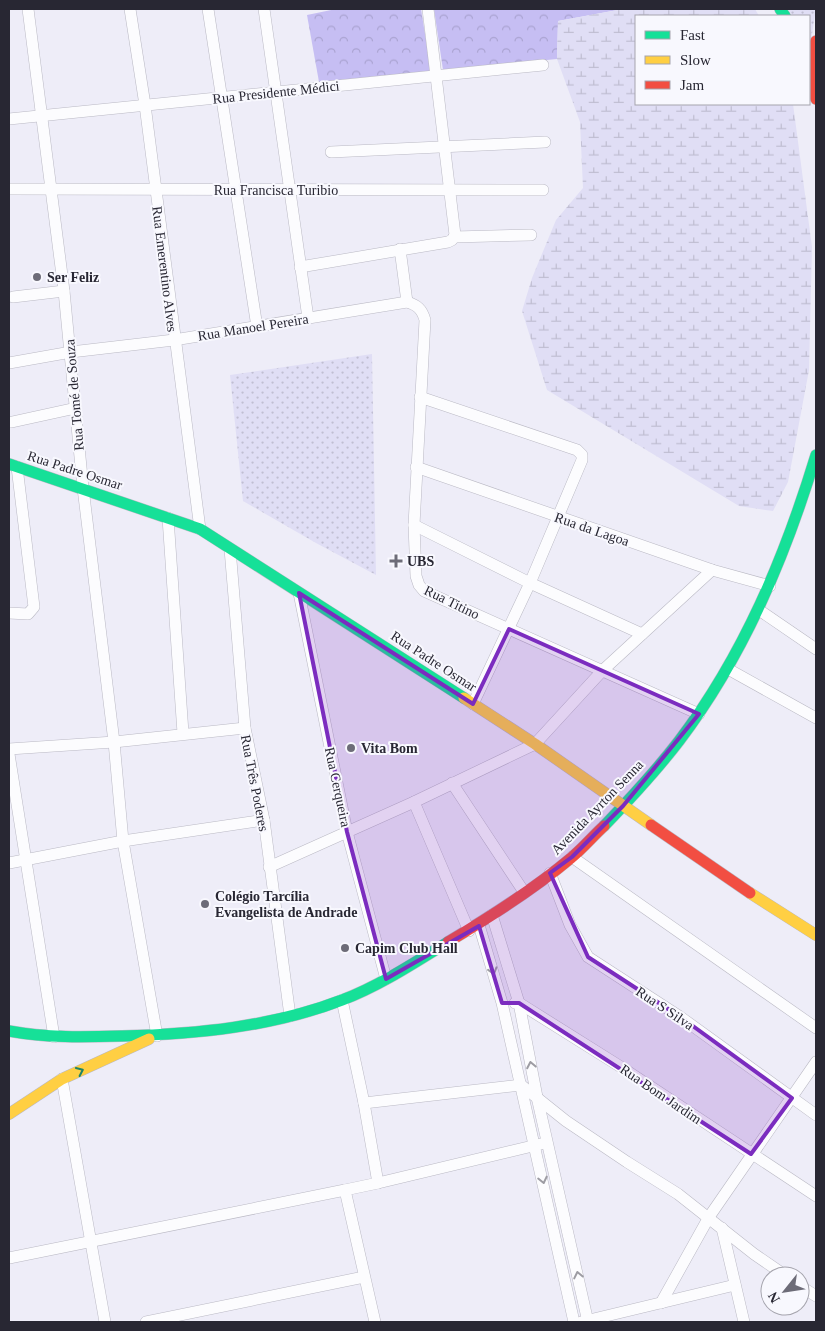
<svg xmlns="http://www.w3.org/2000/svg" width="825" height="1331" font-family="'Times New Roman',serif">
<style>
.grass{fill:url(#grass-dots)}
.forest{fill:url(#forest-crowns)}
.wetland{fill:url(#wetland-marsh)}
.lines{fill:none;stroke-linecap:round;stroke-linejoin:round}
.street-casing{stroke:#bab9c4;stroke-width:12}
.fast-casing{stroke:#bab9c4;stroke-width:12}
.slow-casing{stroke:#bab9c4;stroke-width:12}
.jam-casing{stroke:#bab9c4;stroke-width:12}
.street{stroke:#fcfcfe;stroke-width:11}
.fast{stroke:#16e098;stroke-width:11}
.slow{stroke:#ffcf43;stroke-width:11}
.jam{stroke:#f24e42;stroke-width:11}
.oneway{stroke:#9d9ca3}
.oneway2{stroke:#1f8466}
.marked{fill:#7b2cbf;fill-opacity:0.2;stroke:#7b2cbf;stroke-width:4;stroke-linejoin:round}
.poi-dot{fill:#6d6c78;stroke:#f8f8fe;stroke-width:2}
.labels{text-anchor:middle;stroke-width:4;stroke-linejoin:round;paint-order:stroke}
.street-label{font-size:14px;fill:#282733;stroke:#f8f8fe}
.poi-label{font-size:14px;font-weight:bold;fill:#282733;stroke:#f8f8fe;text-anchor:start}
</style>
<defs>
<pattern id="grass-dots" width="8" height="8" patternUnits="userSpaceOnUse" patternTransform="scale(1.25)"><rect width="8" height="8" fill="#e0def5"/><path d="M2 2h.1M6 6h.1" fill="none" stroke="#c0bed2" stroke-width="1.8" stroke-linecap="round"/></pattern>
<pattern id="forest-crowns" width="20" height="18" patternUnits="userSpaceOnUse" patternTransform="scale(1.25)"><rect width="20" height="18" fill="#c6bef3"/><path d="M2 6a3 3 0 1 1 6 0M12 15a3 3 0 1 1 6 0" fill="none" stroke="#aaa3d1"/></pattern>
<pattern id="wetland-marsh" width="20" height="14" patternUnits="userSpaceOnUse" patternTransform="scale(1.25)"><rect width="20" height="14" fill="#e0def5"/><path d="M1 5h8M5 5V1M11 12h8M15 12V8" fill="none" stroke="#c0bed2"/></pattern>
</defs>
<rect width="100%" height="100%" fill="#eeedf8"/>
<!-- grass -->
<g class="grass">
<polygon points="788,9 816,9 809,53 809,16 792,16"/>
<polygon points="372,354 376,575 316,543 243,501 230,375"/>
</g>
<!-- forest -->
<g class="forest">
<polygon points="336,9 421,9 431,71 319,82 307,15"/>
<polygon points="434,9 623,9 558,21 557,59 443,70"/>
</g>
<!-- wetland -->
<polygon class="wetland" points="623,9 755,9 759,16 636,16 636,104 793,104 812,247 809,370 788,482 773,511 739,506 547,390 522,311 532,278 556,220 583,188 580,122 557,59 558,21"/>
<g class="lines">
<!-- street casing -->
<g class="street-casing">
<g id="street">
<polyline points="28,9 64,291 83,488 114,742 123,841 157,1036"/>
<polyline points="130,9 145,105 200,529"/>
<polyline points="208,9 257,327"/>
<polyline points="264,9 308,318"/>
<polyline points="9,119 543,65"/>
<polyline points="331,152 545,142"/>
<polyline points="9,189 543,190"/>
<polyline points="454,237 531,235"/>
<polyline points="400,249 407,302"/>
<polyline points="300,267 448,242 452,240 455,235 428,9"/>
<polyline points="13,297 64,291"/>
<path d="M9,363L71,352L174,340L407,302C417,305 422,309 425,320L414,525L416,576L419,585L424,591L699,714"/>
<polyline points="420,397 577,450 582,455 582,460 530,583 473,704"/>
<polyline points="12,422 76,408"/>
<polyline points="416,467 712,570 770,586"/>
<polyline points="168,518 183,733"/>
<polyline points="414,525 530,583 642,634"/>
<polyline points="230,549 245,728 264,820 290,1016"/>
<polyline points="299,593 347,832 386,979"/>
<polyline points="759,610 816,649"/>
<polyline points="9,613 28,614 34,607 17,467"/>
<polyline points="728,669 816,718"/>
<polyline points="9,749 114,742 245,728"/>
<polyline points="9,754 54,1037"/>
<polyline points="452,783 524,892"/>
<polyline points="414,802 469,931"/>
<polyline points="572,857 816,1028"/>
<polyline points="9,863 123,841 264,820"/>
<polyline points="269,867 414,802 535,744 602,671 712,570"/>
<polyline points="550,873 570,925 588,957 679,1016 816,1115"/>
<polyline points="492,915 519,1003 537,1097 588,1322"/>
<polyline points="479,925 502,1003 574,1322"/>
<polyline points="342,1000 364,1103 378,1183 345,1190 375,1322"/>
<polyline points="515,1003 519,1003 621,1067 816,1196"/>
<polyline points="62,1079 105,1322"/>
<polyline points="364,1103 521,1085 566,1121 627,1162 678,1194 754,1254 786,1276"/>
<polyline points="378,1183 541,1144"/>
<polyline points="722,1228 744,1322"/>
<polyline points="9,1258 345,1190"/>
<polyline points="800,1286 816,1296"/>
<polyline points="661,1303 709,1217 816,1062"/>
<polyline points="146,1322 364,1277"/>
<polyline points="581,1322 735,1285"/>
</g>
</g>
<!-- fast casing -->
<g class="fast-casing">
<g id="fast">
<polyline points="780,9 785,16"/>
<polyline points="9,464 200,529 464,698"/>
<path d="M604,826C630,799 656,771 679,741C744,655 785,557 816,455"/>
<path d="M9,1031C47,1038 84,1037 122,1036C196,1034 272,1027 342,1000C379,986 414,963 448,942"/>
</g>
</g>
<!-- slow casing -->
<g class="slow-casing">
<g id="slow">
<polyline points="464,698 535,744 651,825"/>
<polyline points="750,893 816,935"/>
<polyline points="9,1114 62,1079 149,1039"/>
</g>
</g>
<!-- jam casing -->
<g class="jam-casing">
<g id="jam">
<polyline points="816,41 816,99"/>
<polyline points="651,825 750,893"/>
<path d="M448,942C490,917 533,890 571,858C583,848 593,836 604,826"/>
</g>
</g>
<!-- street -->
<use href="#street" class="street"/>
<!-- fast -->
<use href="#fast" class="fast"/>
<!-- slow -->
<use href="#slow" class="slow"/>
<!-- jam -->
<use href="#jam" class="jam"/>
</g>
<!-- one-way arrows -->
<defs><path id="oneway-chevron" d="M-2-3.5L2.5 0L-2 3.5" fill="none" stroke-width="1.6" stroke-linecap="round" stroke-linejoin="round" transform="scale(1.25)"/></defs>
<g class="oneway">
<use href="#oneway-chevron" transform="translate(493 971) rotate(73)"/>
<use href="#oneway-chevron" transform="translate(531 1065) rotate(-101)"/>
<use href="#oneway-chevron" transform="translate(543 1180) rotate(77)"/>
<use href="#oneway-chevron" transform="translate(578 1275) rotate(-102)"/>
</g>
<use class="oneway2" href="#oneway-chevron" transform="translate(80 1071) rotate(-25)"/>
<!-- marked area -->
<path class="marked" d="M299,593L473,704L509,629L699,714L623,806L572,857L550,873L588,957L679,1016L792,1098L751,1154L519,1003H502L479,926L386,979L347,832Z"/>
<!-- markers -->
<g class="poi-dot">
<circle cx="37" cy="277" r="5"/>
<path d="M393.5 553.5h5v5h5v5h-5v5h-5v-5h-5v-5h5z"/>
<circle cx="351" cy="748" r="5"/>
<circle cx="205" cy="904" r="5"/>
<circle cx="345" cy="948" r="5"/>
</g>
<g class="labels">
<!-- street labels -->
<g class="street-label">
<text transform="translate(276 92) rotate(-6)" y="5">Rua Presidente Médici</text>
<text x="276" y="195">Rua Francisca Turibio</text>
<text transform="translate(165 269) rotate(83)" y="5">Rua Emerentino Alves</text>
<text transform="translate(253 327) rotate(-9)" y="5">Rua Manoel Pereira</text>
<text transform="translate(74 395) rotate(-95)" y="5">Rua Tomé de Souza</text>
<text transform="translate(75 470) rotate(18)" y="5">Rua Padre Osmar</text>
<text transform="translate(592 529) rotate(19)" y="5">Rua da Lagoa</text>
<text transform="translate(452 602) rotate(26)" y="5">Rua Titino</text>
<text transform="translate(434 661) rotate(33)" y="5">Rua Padre Osmar</text>
<text transform="translate(255 783) rotate(79)" y="5">Rua Três Poderes</text>
<text transform="translate(338 787) rotate(78)" y="5">Rua Cerqueira</text>
<text transform="translate(597 807) rotate(-46)" y="5">Avenida Ayrton Senna</text>
<text transform="translate(665 1008) rotate(34)" y="5">Rua S Silva</text>
<text transform="translate(661 1094) rotate(34)" y="5">Rua Bom Jardim</text>
</g>
<!-- poi labels -->
<g class="poi-label">
<text x="47" y="282">Ser Feliz</text>
<text x="407" y="566">UBS</text>
<text x="361" y="753">Vita Bom</text>
<text x="215" y="901">Colégio Tarcília<tspan x="215" dy="16">Evangelista de Andrade</tspan></text>
<text x="355" y="953">Capim Club Hall</text>
</g>
</g>
<!-- border -->
<rect width="825" height="1331" fill="none" stroke="#282733" stroke-width="20"/>
<!-- legend -->
<rect x="635" y="15" width="175" height="90" fill="#f8f8fe" stroke="#a5a4ad"/>
<rect x="645" y="31" width="25" height="8" fill="#16e098" stroke="#a5a4ad"/>
<text x="680" y="40" font-size="15" fill="#282733">Fast</text>
<rect x="645" y="56" width="25" height="8" fill="#ffcf43" stroke="#a5a4ad"/>
<text x="680" y="65" font-size="15" fill="#282733">Slow</text>
<rect x="645" y="81" width="25" height="8" fill="#f24e42" stroke="#a5a4ad"/>
<text x="680" y="90" font-size="15" fill="#282733">Jam</text>
<!-- north arrow -->
<g transform="translate(785 1291) rotate(240)"><circle r="24" fill="#f8f8fe" stroke="#a5a4ad"/>
<path d="M0-4L9 19L0 12L-9 19Z" fill="#6d6c78"/>
<text y="-8" font-size="14" font-weight="bold" text-anchor="middle" fill="#282733">N</text>
</g>
</svg>
